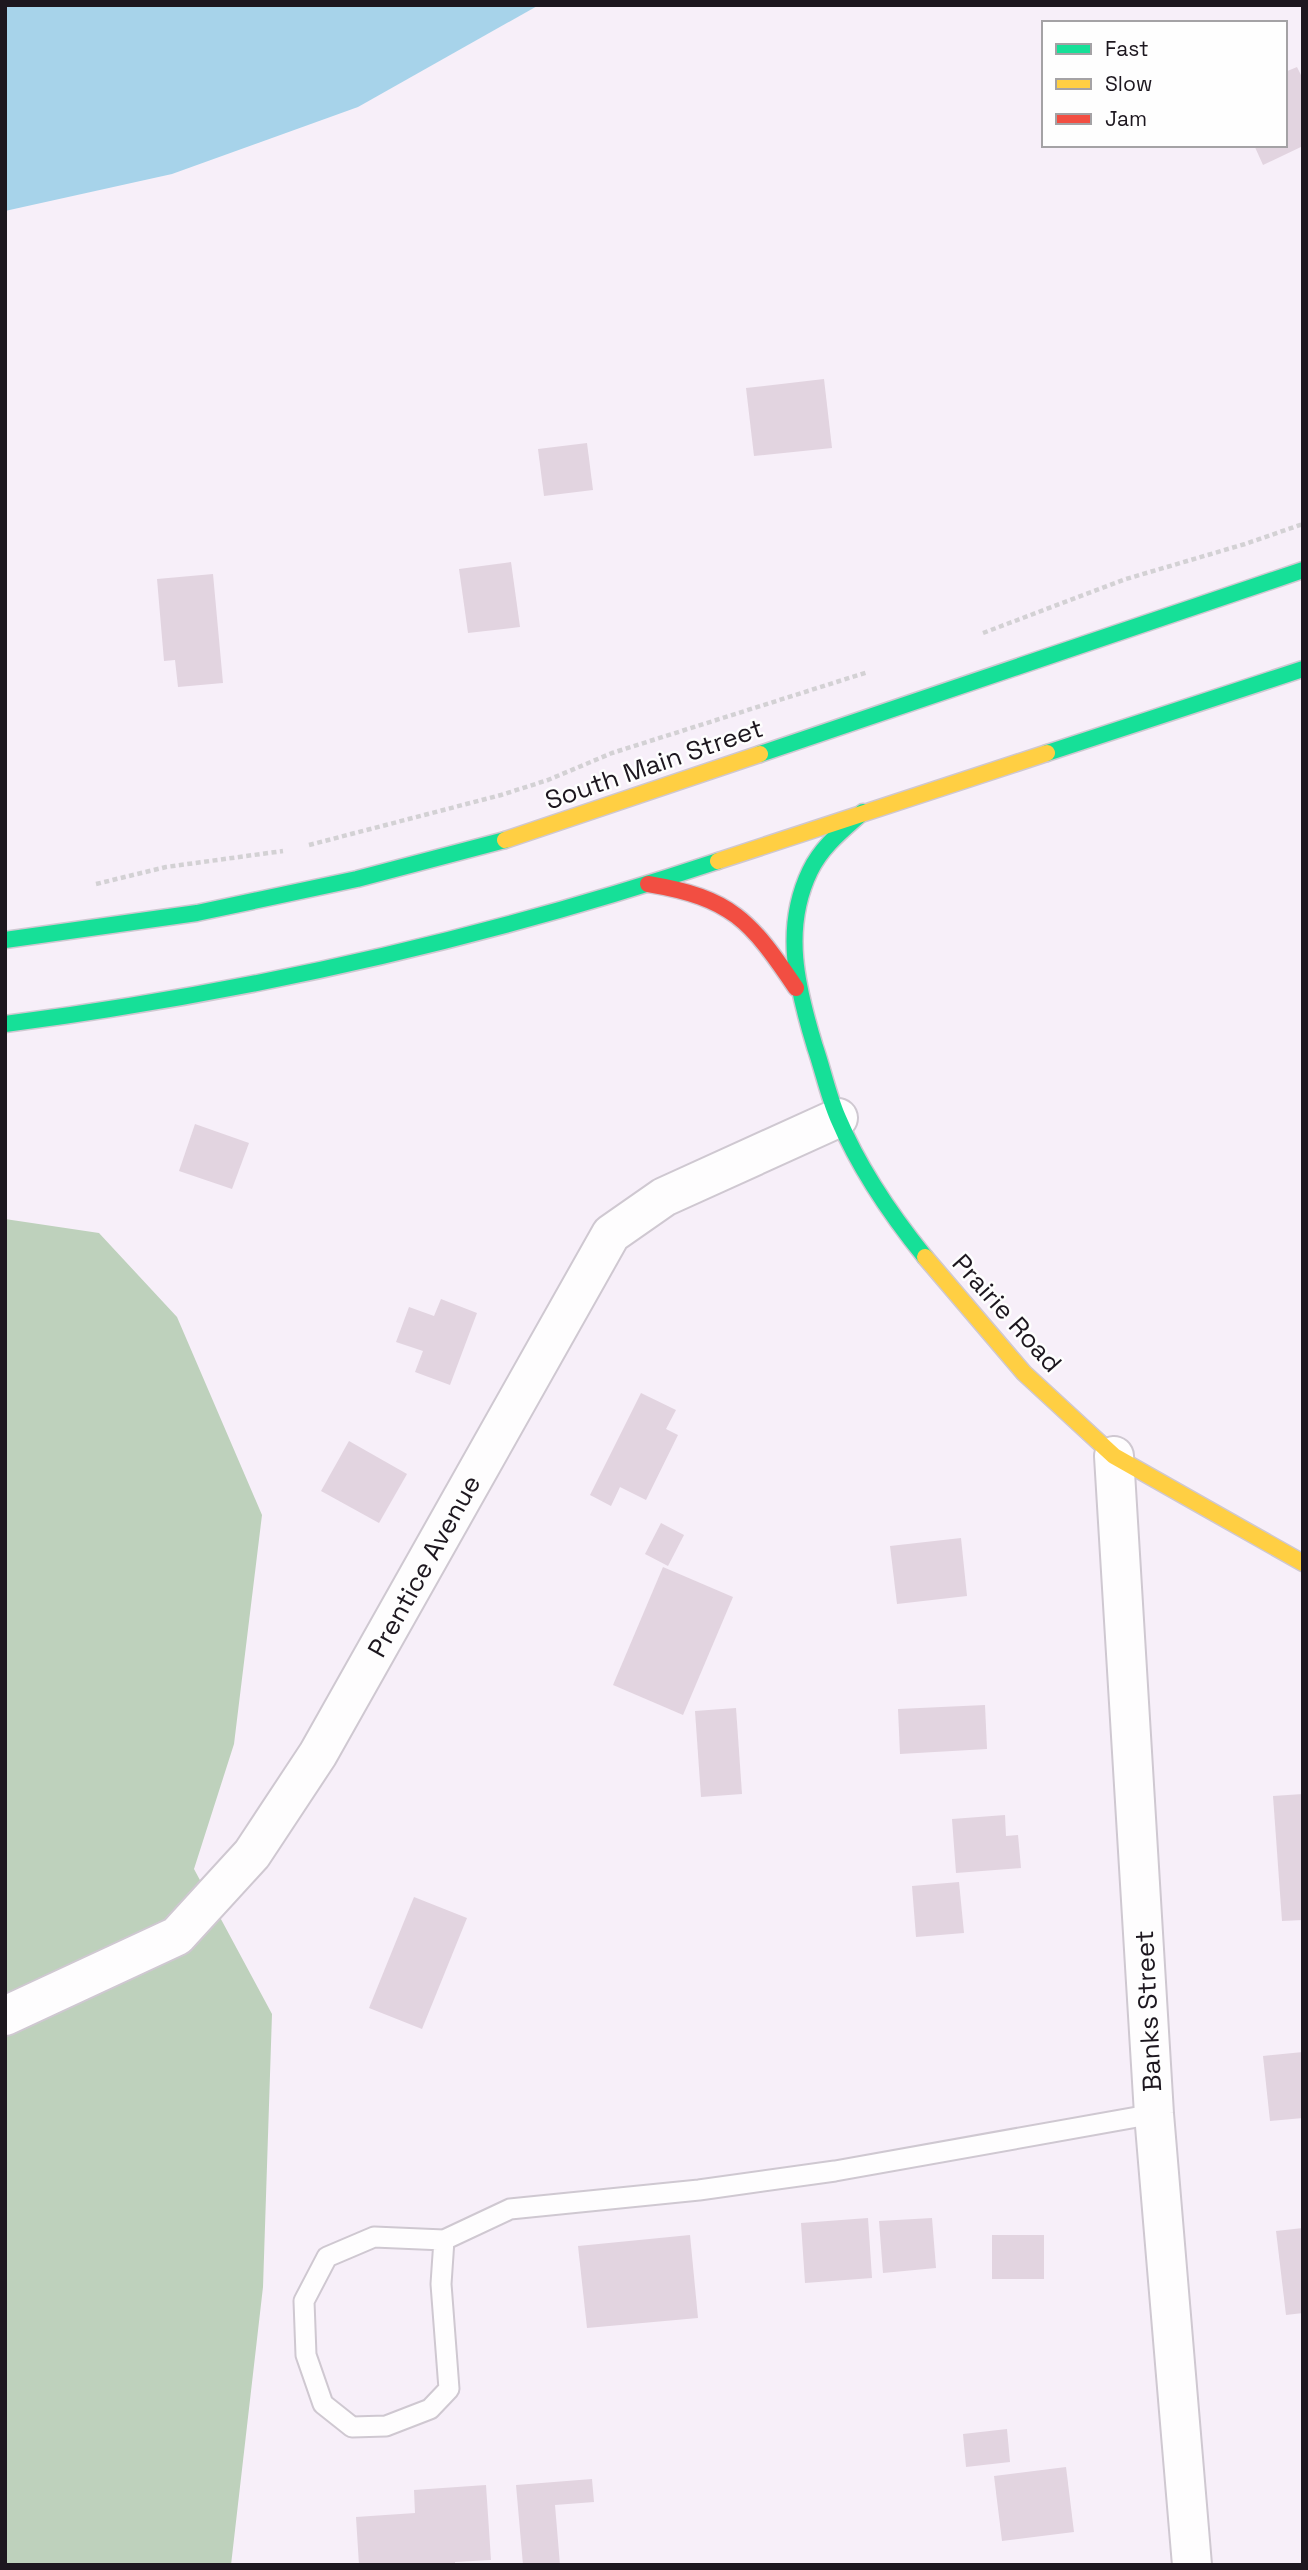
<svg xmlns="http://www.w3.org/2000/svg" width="1308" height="2570" font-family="'Space Grotesk',sans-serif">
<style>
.forest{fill:#bed1bc}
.water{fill:#a7d3ea}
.building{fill:#e2d4e0}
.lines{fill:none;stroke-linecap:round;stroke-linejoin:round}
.lane-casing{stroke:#cfc8d1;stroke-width:23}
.street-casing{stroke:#cfc8d1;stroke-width:42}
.fast-casing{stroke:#cfc8d1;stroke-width:19}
.slow-casing{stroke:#cfc8d1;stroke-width:19}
.jam-casing{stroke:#cfc8d1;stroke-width:19}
.path{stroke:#d3d1d4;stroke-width:4.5;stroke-dasharray:5 3.5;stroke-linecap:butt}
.lane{stroke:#fefdfe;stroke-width:19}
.street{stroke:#fefdfe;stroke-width:38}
.fast{stroke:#16e098;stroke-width:16}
.slow{stroke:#ffcf43;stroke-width:16}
.jam{stroke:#f24e42;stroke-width:16}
.labels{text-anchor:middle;stroke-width:5;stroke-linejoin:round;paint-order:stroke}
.street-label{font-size:26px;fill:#1d171f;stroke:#fefefe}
</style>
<rect width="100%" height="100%" fill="#f7eff9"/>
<!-- forest -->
<polygon class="forest" points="5,1219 99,1233 177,1317 262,1515 234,1744 194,1869 272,2014 263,2287 231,2565 5,2565"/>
<!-- water -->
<polygon class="water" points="5,5 539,5 358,107 172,174 5,211"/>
<!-- building -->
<g class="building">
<polygon points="1297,67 1303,79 1303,146 1263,165 1254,145 1285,145 1285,72"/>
<polygon points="824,379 832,448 754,456 746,388"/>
<polygon points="587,443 593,490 544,496 538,449"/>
<polygon points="511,562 520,627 468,633 459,569"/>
<polygon points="213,574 223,683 178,687 175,660 164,661 157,579"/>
<polygon points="195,1124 249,1143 232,1189 179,1171"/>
<polygon points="441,1299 477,1313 450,1385 415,1372 423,1351 396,1342 409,1307 434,1316"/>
<polygon points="641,1393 676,1410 666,1429 678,1435 646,1500 620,1487 611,1506 590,1495"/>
<polygon points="349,1441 407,1474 379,1523 321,1491"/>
<polygon points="661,1523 684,1535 668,1566 645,1554"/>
<polygon points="961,1538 967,1596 897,1604 890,1546"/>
<polygon points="663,1567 733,1597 683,1715 613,1685"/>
<polygon points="985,1705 987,1749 900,1754 898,1709"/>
<polygon points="736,1708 742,1794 701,1797 695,1711"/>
<polygon points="1303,1794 1303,1920 1282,1921 1273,1796"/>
<polygon points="1005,1815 1006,1836 1018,1835 1021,1868 956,1873 952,1819"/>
<polygon points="959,1882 964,1933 916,1937 912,1886"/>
<polygon points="414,1897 467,1918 422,2029 369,2008"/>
<polygon points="1303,2052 1303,2118 1270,2121 1263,2056"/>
<polygon points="868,2218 872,2278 805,2283 801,2223"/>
<polygon points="932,2218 936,2268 883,2273 879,2221"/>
<polygon points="1303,2228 1303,2313 1286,2315 1276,2231"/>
<polygon points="690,2235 698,2318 587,2328 578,2246"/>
<rect x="992" y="2235" width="52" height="44"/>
<polygon points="1007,2429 1010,2462 966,2467 963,2434"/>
<polygon points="1066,2467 1074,2532 1002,2541 994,2476"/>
<polygon points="592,2479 594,2502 555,2505 560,2565 523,2565 516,2485"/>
<polygon points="486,2485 491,2560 455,2562 455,2565 359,2565 356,2517 415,2513 414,2490"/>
</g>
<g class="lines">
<!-- lane casing -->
<g class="lane-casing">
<polyline id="lane" points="444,2240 374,2237 327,2257 304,2301 306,2355 323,2404 352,2427 386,2426 430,2409 449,2389 441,2284 444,2240 510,2209 699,2190 835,2171 1154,2114"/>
</g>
<!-- street casing -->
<g class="street-casing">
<g id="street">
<polyline points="1114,1456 1154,2114 1192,2565"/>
<polyline points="5,2016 177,1936 252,1854 318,1754 611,1234 664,1197 838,1118"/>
</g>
</g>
<!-- fast casing -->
<g class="fast-casing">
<g id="fast">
<polyline points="1047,753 1303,669"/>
<polyline points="760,754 1303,570"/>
<path d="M863,812C843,830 822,846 810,871C782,929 797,988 815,1047C823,1070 828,1095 838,1118C859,1168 891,1215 925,1257"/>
<polyline points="5,940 197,913 357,879 505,840"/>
<path d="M5,1024C247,993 487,938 718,861"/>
</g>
</g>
<!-- slow casing -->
<g class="slow-casing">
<g id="slow">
<polyline points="505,840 760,754"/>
<polyline points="718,861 1047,753"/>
<polyline points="925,1257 1024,1373 1114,1456 1303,1563"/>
</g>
</g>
<!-- jam casing -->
<g class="jam-casing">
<path id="jam" d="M648,884C732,898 750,920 796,988"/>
</g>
<!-- path -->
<g class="path">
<polyline points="983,633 1126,579 1245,544 1303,524"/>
<polyline points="309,845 501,795 548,780 612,753 868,672"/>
<polyline points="96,884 166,867 283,851"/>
</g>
<!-- lane -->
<use href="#lane" class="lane"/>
<!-- street -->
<use href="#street" class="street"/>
<!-- fast -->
<use href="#fast" class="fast"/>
<!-- slow -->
<use href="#slow" class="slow"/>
<!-- jam -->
<use href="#jam" class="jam"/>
</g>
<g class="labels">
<!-- street labels -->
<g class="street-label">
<text transform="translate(654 764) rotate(-19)" y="9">South Main Street</text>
<text transform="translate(1007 1313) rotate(48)" y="9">Prairie Road</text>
<text transform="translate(424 1566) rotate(-61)" y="9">Prentice Avenue</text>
<text transform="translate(1148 2011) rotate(-93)" y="9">Banks Street</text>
</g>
</g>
<!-- border -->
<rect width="1308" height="2570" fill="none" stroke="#1d171f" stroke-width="14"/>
<!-- legend -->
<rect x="1042" y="21" width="245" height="126" fill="#fefefe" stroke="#a4a2a5" stroke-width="2"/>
<rect x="1056" y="44" width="35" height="10" fill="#16e098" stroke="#a4a2a5" stroke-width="2"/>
<text x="1105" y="56" font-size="21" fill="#1d171f">Fast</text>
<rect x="1056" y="79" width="35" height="10" fill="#ffcf43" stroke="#a4a2a5" stroke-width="2"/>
<text x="1105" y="91" font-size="21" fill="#1d171f">Slow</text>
<rect x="1056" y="114" width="35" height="10" fill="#f24e42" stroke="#a4a2a5" stroke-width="2"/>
<text x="1105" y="126" font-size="21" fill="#1d171f">Jam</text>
</svg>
